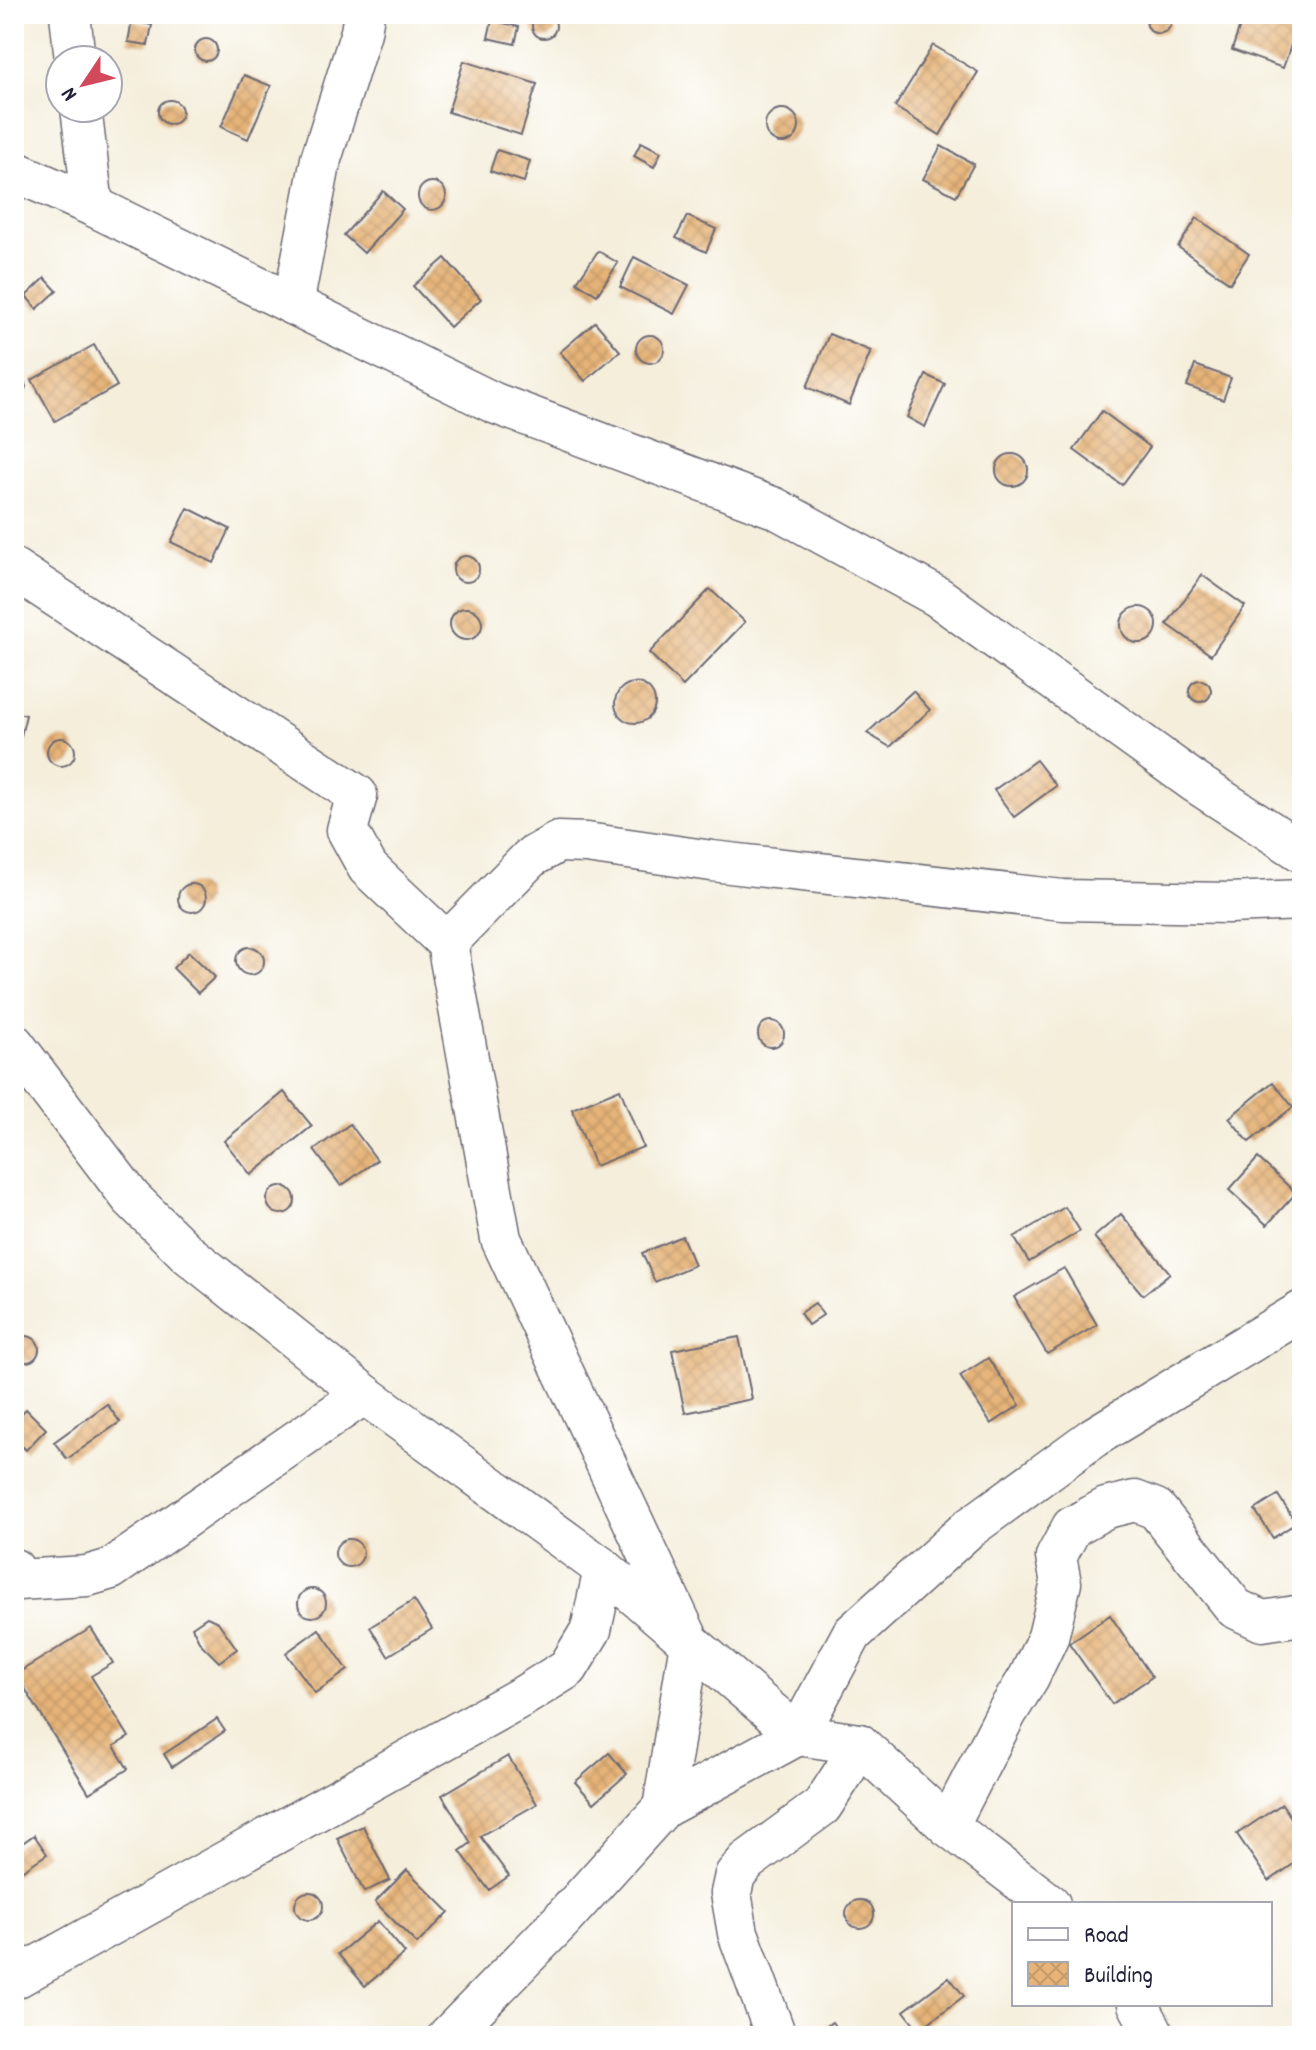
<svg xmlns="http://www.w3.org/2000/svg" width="1316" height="2050" font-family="Dekko,sans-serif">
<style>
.building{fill:url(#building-cross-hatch)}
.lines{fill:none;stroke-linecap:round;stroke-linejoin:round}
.minor-casing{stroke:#6c6973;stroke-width:43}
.minor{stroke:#fff;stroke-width:40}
</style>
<defs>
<pattern id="building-cross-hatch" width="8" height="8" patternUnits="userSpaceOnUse" patternTransform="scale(2)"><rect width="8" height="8" fill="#e6b478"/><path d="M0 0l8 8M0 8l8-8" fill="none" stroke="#c59a69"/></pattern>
</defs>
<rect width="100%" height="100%" fill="#fff"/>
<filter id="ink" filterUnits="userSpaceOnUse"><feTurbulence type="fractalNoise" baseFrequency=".0125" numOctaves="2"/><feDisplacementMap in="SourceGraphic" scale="16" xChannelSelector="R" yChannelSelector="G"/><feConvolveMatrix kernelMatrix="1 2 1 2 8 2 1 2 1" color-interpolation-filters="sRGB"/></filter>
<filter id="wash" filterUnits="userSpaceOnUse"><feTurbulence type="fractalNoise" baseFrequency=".006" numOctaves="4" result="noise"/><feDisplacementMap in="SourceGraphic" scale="32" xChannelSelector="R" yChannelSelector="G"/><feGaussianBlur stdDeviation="1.8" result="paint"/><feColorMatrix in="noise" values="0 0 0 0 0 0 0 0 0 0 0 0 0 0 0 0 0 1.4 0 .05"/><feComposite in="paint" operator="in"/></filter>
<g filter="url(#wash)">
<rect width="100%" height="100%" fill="#f4eedb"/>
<g id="blocks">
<!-- building -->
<g class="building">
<polygon points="1149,14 1168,14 1171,25 1167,31 1159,34 1152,32 1147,26 1146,19"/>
<polygon points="1244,14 1277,14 1299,22 1283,68 1232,50"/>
<circle cx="544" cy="26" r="12"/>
<polygon points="492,20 519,27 515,44 488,38"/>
<polygon points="132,21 152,25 148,45 128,42"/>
<circle cx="206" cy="50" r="11"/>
<polygon points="933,45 978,72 940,135 895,107"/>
<polygon points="464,61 537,84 521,135 448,112"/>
<polygon points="244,75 271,86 248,139 221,127"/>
<circle cx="170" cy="112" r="12"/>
<circle cx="782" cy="126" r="17"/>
<polygon points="641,142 661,152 654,167 634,156"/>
<polygon points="941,146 974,164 956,196 923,179"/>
<polygon points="497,150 530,161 524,182 490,171"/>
<circle cx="432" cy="196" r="14"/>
<polygon points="383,191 403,209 364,253 344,235"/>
<polygon points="687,216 716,229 706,252 676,238"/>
<polygon points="1197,218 1249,254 1230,283 1178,247"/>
<polygon points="598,251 618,263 597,295 577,282"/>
<polygon points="634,257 689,285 674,314 620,287"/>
<polygon points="445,258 481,299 450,327 413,286"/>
<polygon points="45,278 57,291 37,309 26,296"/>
<polygon points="595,322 620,351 585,381 560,352"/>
<polygon points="829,334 871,351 849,405 807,387"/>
<circle cx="650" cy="349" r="14"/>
<polygon points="94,345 117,386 55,421 32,380"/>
<polygon points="1195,365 1231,378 1223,400 1187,386"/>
<polygon points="14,372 23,377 26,387 22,395 14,399"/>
<polygon points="926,375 945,384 925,427 907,417"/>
<polygon points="1102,411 1150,447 1122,485 1074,450"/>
<circle cx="1012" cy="470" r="16"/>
<polygon points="188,508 230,529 214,563 171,542"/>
<circle cx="466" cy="569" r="13"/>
<polygon points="1202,575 1245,606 1211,655 1167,624"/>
<polygon points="710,589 745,622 683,686 649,653"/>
<circle cx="1139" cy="625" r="18"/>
<circle cx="466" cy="624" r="16"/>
<circle cx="1200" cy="691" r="11"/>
<circle cx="635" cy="703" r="20"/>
<polygon points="913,691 930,710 890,747 867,733"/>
<polygon points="14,712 26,715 19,744 14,742"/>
<circle cx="61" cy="752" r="14"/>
<polygon points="1036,760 1056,786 1014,817 994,790"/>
<circle cx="192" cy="898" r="14"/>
<circle cx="250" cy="961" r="14"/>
<polygon points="189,952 215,977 198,993 173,968"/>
<circle cx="771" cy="1034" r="13"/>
<polygon points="1273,1082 1293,1107 1249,1142 1229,1118"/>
<polygon points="620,1089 643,1147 595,1166 572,1109"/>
<polygon points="284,1092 312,1126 251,1175 224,1141"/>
<polygon points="350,1124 377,1160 341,1186 314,1150"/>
<polygon points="1258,1158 1296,1193 1267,1225 1229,1190"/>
<circle cx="281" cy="1200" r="14"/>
<polygon points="1065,1207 1080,1231 1029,1262 1014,1237"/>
<polygon points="1121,1214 1170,1273 1143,1295 1094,1237"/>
<polygon points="682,1236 694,1265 655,1282 642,1253"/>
<polygon points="1064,1268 1097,1325 1047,1354 1014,1297"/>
<polygon points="815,1303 823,1315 808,1325 800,1313"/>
<circle cx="26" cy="1349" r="13"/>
<polygon points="739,1337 752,1399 685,1413 672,1350"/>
<polygon points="988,1358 1020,1405 991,1424 960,1376"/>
<polygon points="107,1404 120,1422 67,1459 54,1442"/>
<polygon points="26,1409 46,1429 26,1450 14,1438 14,1421"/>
<polygon points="1278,1495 1296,1523 1273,1538 1255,1510"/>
<circle cx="349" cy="1553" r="14"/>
<circle cx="312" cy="1603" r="14"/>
<polygon points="414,1600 432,1629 388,1656 370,1627"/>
<polygon points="1110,1615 1152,1677 1112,1704 1069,1643"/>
<polygon points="207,1617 218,1622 237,1649 219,1662 200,1643 192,1627"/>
<polygon points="91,1628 113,1663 91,1676 129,1737 114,1746 128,1769 89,1793 16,1674"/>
<polygon points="319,1629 348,1670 315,1693 286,1653"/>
<polygon points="217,1719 225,1731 172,1767 164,1754"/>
<polygon points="609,1753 627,1774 594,1803 575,1782"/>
<polygon points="508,1756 537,1804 480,1836 509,1876 489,1890 460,1851 471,1843 442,1795"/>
<polygon points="1282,1804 1302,1834 1302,1858 1269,1881 1237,1834"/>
<polygon points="363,1826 390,1880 364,1892 337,1838"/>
<polygon points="34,1835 47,1854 14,1876 14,1849"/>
<polygon points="407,1870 449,1912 417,1944 375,1902"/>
<circle cx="309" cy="1906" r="14"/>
<circle cx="860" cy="1914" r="14"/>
<polygon points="378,1921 405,1953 365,1986 338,1954"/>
<polygon points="949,1977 964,1996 919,2030 904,2011"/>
<polygon points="832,2022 842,2036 813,2036"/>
</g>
</g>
</g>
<g filter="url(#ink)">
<use href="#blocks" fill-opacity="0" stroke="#6c6973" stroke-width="2"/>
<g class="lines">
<!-- minor casing -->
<g class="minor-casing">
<g id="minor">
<polyline points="70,14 75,60"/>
<polyline points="81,108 93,206"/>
<polyline points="14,171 93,206 494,403 775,508 938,597 1196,783 1302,852"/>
<polyline points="293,305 321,159 361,32 364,14"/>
<polyline points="14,569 357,795 347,830 368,868 447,943 501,1239 690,1643 663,1808"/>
<polyline points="447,943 530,858 558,842 586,843 712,861 1063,900 1229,903 1302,900"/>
<polyline points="14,1044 131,1198 188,1254 364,1394 604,1569 798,1735 859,1744 948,1826 1050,1904"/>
<polyline points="14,1569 17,1580 87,1576 111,1569 364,1394"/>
<polyline points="948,1826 1006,1714 1029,1677 1048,1637 1061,1583 1056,1557 1072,1527 1106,1508 1135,1501 1156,1509 1235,1608 1262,1621 1302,1615"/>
<polyline points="14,1979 525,1695 568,1668 591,1630 604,1569"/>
<polyline points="1138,2004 1155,2036"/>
<polyline points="448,2036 560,1922 663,1808 798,1735 852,1634 968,1529 1094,1437 1302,1311"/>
<polyline points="776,2036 738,1933 731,1893 735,1875 747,1861 822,1806 844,1772 859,1744"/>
</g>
</g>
<!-- minor -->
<use href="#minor" class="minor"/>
</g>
</g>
<!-- margin -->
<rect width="1316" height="2050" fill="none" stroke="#fff" stroke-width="48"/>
<!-- legend -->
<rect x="1012" y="1902" width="260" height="104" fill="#ffffff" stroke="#a7a7b1" stroke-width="2"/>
<rect x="1028" y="1928" width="40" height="12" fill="#ffffff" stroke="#a7a7b1" stroke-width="2"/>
<text x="1084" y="1942" font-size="24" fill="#22223b">Road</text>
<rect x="1028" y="1962" width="40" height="24" fill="url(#building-cross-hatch)" stroke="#a7a7b1" stroke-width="2"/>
<text x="1084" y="1982" font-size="24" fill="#22223b">Building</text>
<!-- north arrow -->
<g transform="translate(84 84) rotate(235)"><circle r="38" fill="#ffffff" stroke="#a7a7b1" stroke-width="2"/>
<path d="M0-6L14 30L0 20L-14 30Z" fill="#d1495b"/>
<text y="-12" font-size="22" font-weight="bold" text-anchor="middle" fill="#22223b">N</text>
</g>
</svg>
